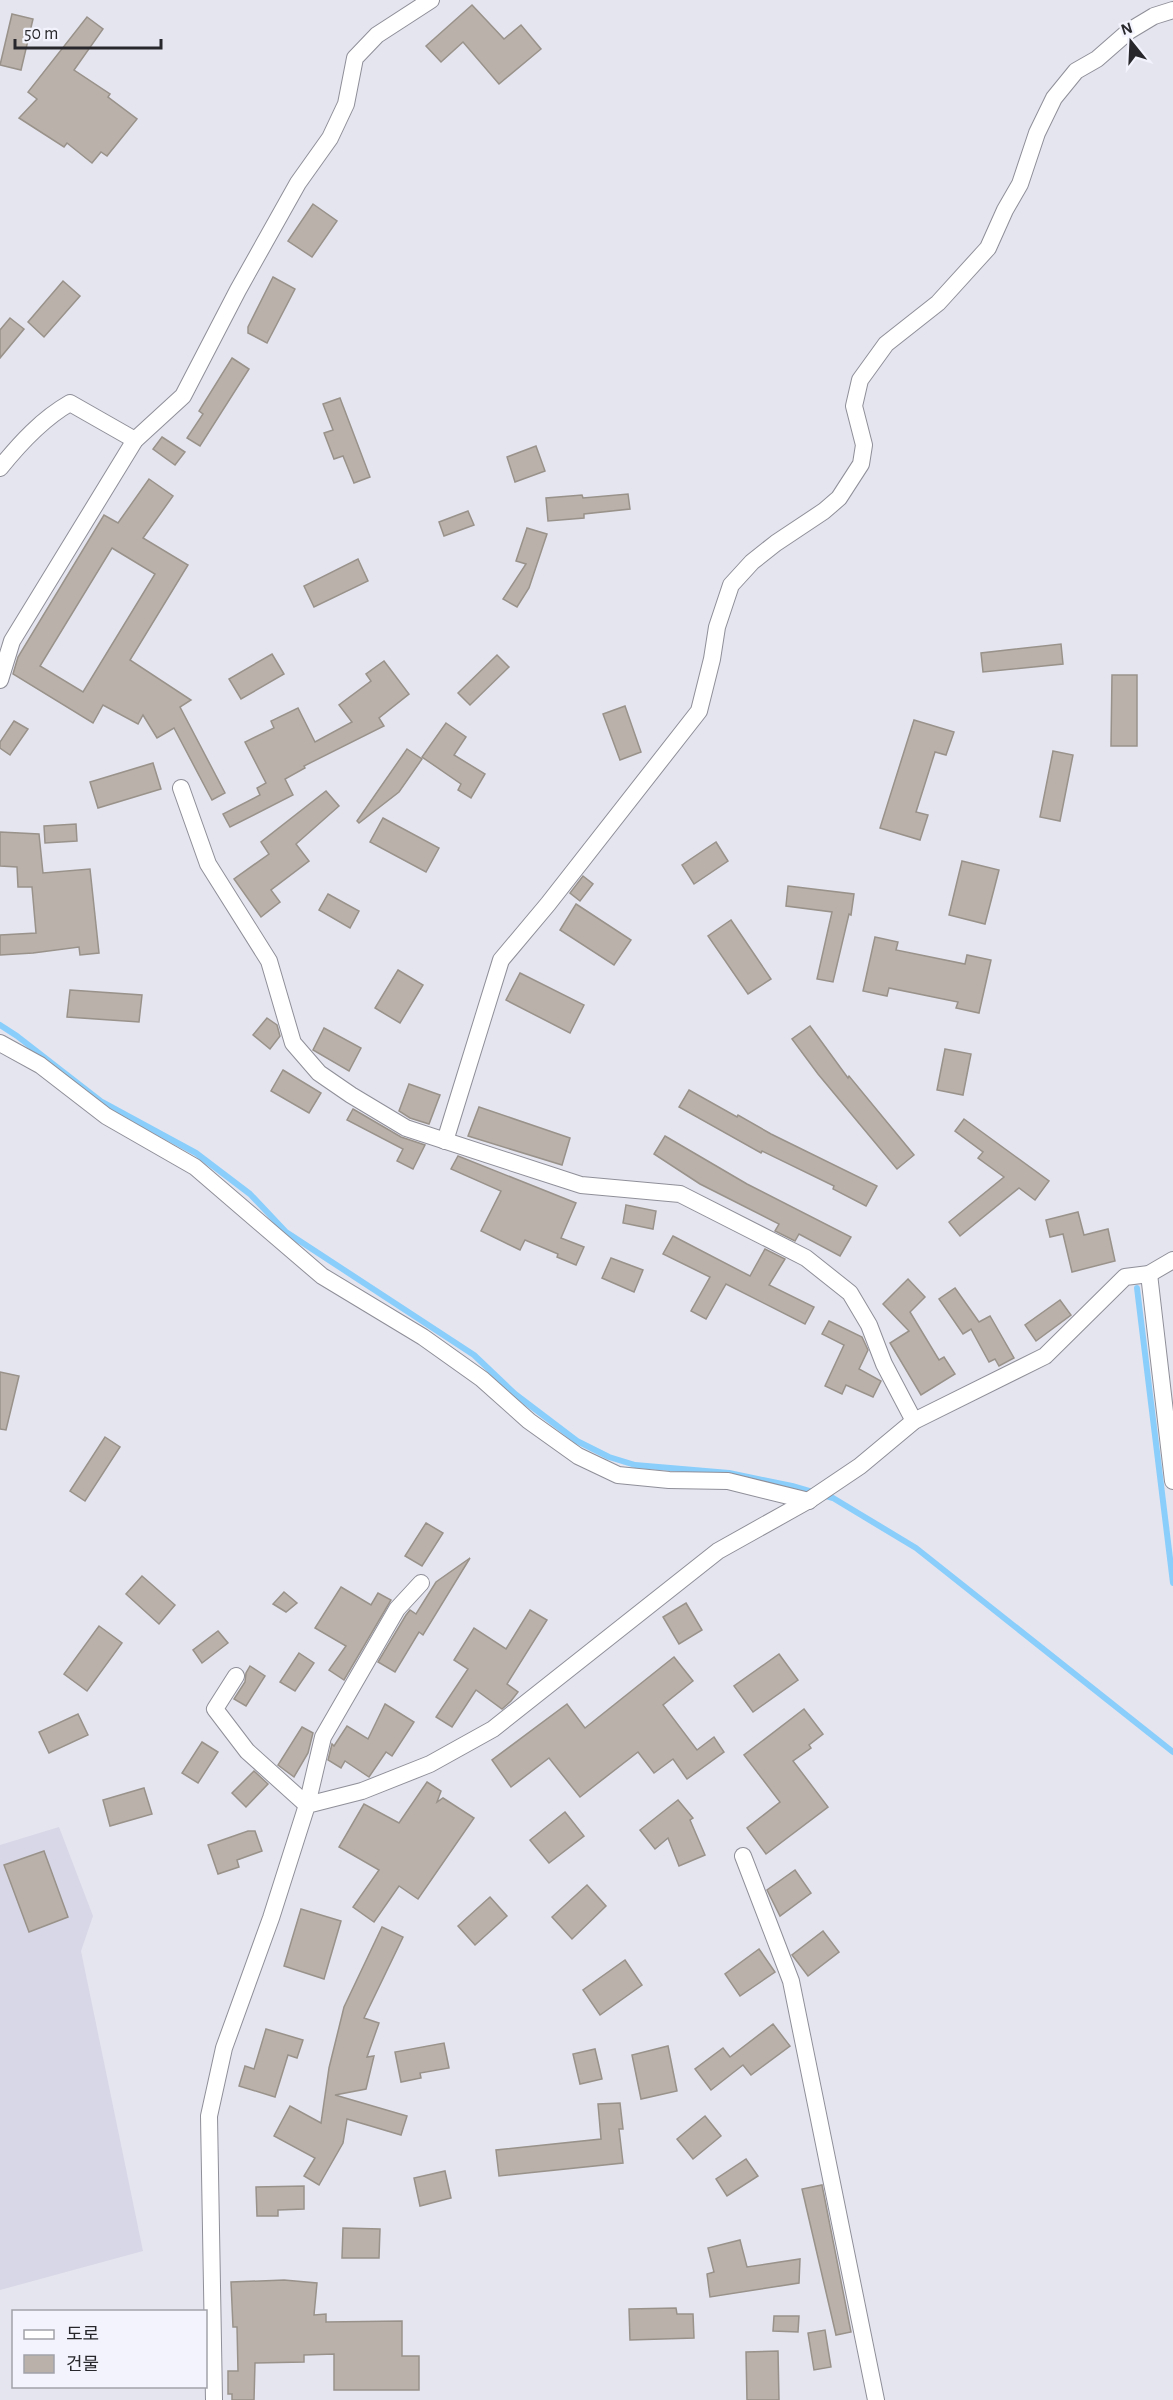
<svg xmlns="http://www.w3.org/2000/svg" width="1173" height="2400" font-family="'Alegreya Sans','Noto Sans KR',sans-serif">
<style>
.built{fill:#d7d7e7}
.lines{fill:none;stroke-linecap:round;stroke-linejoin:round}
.stream{stroke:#8acefb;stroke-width:6}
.building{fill:#b9b1aa;stroke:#99928a;stroke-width:1.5;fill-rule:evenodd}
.minor-casing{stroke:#8f8f99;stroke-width:18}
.minor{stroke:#fff;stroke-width:16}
</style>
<rect width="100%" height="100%" fill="#e5e5f0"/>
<!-- built -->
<polygon class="built" points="59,1827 93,1916 81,1951 143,2251 0,2290 0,1845"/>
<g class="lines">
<!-- stream -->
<g class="stream">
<polyline points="0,1025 17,1036 102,1102 196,1153 250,1194 286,1232 474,1355 515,1394 577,1441 609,1457 635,1465 729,1473 792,1486 833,1498 916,1548 1173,1752"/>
<polyline points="1137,1288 1173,1583"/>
</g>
</g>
<!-- building -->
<g class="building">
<polygon points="472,5 504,39 521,25 541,49 499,84 463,42 441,62 426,46"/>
<polygon points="12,14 33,19 21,70 0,65"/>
<polygon points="87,17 103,29 74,70 110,94 108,97 137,119 107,156 101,152 92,163 67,143 64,147 19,118 37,99 28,92"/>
<polygon points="313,204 337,221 312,257 288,241"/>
<polygon points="273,277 295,289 267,343 248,333 248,327"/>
<polygon points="63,281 80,296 44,337 28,322"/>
<polygon points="10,318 24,329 0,358 0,330"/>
<polygon points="232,358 249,369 200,446 187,438 203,414 199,411"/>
<polygon points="340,398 370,477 354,483 343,456 334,459 324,433 333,430 323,404"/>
<polygon points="162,437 185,452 175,465 153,449"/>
<polygon points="536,446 545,471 515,482 507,457"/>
<path d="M149,479L173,496L143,538L188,565L130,660L191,700L180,707L225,793L212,800L174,728L157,738L143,715L138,724L103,705L93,723L13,674L18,657L104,515L118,523ZM112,548L155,574L83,692L40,666Z"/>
<polygon points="628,494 630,509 584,514 584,518 548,521 546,498 582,495 583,498"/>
<polygon points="468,511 474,525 444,536 439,522"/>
<polygon points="527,528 547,534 529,588 517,607 503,599 526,564 516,561"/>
<polygon points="358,559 368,581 314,607 304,586"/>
<polygon points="1061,644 1063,664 983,672 981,653"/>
<polygon points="272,654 284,674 241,699 229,679"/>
<polygon points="497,655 509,667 470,705 458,693"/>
<polygon points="384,661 409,694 379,718 384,726 304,766 305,768 285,779 293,795 230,827 223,814 260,795 257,788 266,783 245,742 274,728 271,721 298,708 315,742 352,722 339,705 371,681 366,674"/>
<polygon points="1112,675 1137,675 1137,746 1111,746"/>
<polygon points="625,706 641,752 620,760 603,714"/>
<polygon points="914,720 954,732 946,755 935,752 916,812 928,815 920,840 880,828"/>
<polygon points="14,721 28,729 10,755 0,748 0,742"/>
<polygon points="446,723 466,737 454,755 485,774 471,798 458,790 461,784 422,757"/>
<polygon points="407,749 422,759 399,792 359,823 357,821"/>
<polygon points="1053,751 1073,755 1060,821 1040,817"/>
<polygon points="153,763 161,789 98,808 90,782"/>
<polygon points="326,791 339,806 296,844 309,861 271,890 280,902 261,917 234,879 269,854 261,842"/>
<polygon points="383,818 439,848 426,872 370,842"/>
<polygon points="76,824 77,841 45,843 44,826"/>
<polygon points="0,832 39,834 43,873 90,869 99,953 80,955 79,947 33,953 0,955 0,935 36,933 32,887 18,887 17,867 0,866"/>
<polygon points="716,842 728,861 694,884 682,865"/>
<polygon points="962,861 999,870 985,924 949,915"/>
<polygon points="583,876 593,884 580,901 570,893"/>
<polygon points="788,886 854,894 851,915 849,914 833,982 817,979 832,912 786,906"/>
<polygon points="328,894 359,911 350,928 319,910"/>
<polygon points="576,904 631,940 614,965 560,930"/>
<polygon points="731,920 771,979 748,994 708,936"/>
<polygon points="875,937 898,942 896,950 965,964 967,955 991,960 979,1013 956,1008 958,1002 889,988 887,996 863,991"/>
<polygon points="398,970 423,985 400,1023 375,1008"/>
<polygon points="520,973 584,1005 570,1033 506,1000"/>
<polygon points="70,990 142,995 139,1022 67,1017"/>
<polygon points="267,1018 277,1025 280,1036 270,1049 253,1035"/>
<polygon points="810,1026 848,1078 849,1076 914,1155 897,1169 818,1074 792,1039"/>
<polygon points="324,1028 361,1048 349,1071 313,1050"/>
<polygon points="945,1049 971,1054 963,1095 937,1090"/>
<polygon points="283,1070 321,1093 309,1113 271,1091"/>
<polygon points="409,1084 440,1095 429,1124 410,1118 399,1111"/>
<polygon points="689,1090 737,1117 738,1115 771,1134 877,1186 866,1206 833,1189 834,1186 762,1151 761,1153 679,1107"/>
<polygon points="479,1107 570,1138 562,1165 468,1136"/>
<polygon points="353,1109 401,1137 425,1145 413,1169 397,1161 403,1149 347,1120"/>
<polygon points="964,1119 1049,1181 1035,1200 1019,1188 960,1236 949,1222 1004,1177 978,1158 983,1152 955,1131"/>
<polygon points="665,1136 747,1184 851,1237 840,1256 799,1234 795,1241 775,1231 779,1224 700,1184 654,1154"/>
<polygon points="458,1156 576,1203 561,1238 584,1247 576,1265 557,1257 558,1254 525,1240 520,1250 481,1231 501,1191 451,1169"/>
<polygon points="626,1205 656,1211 653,1229 623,1223"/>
<polygon points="1078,1212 1084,1235 1108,1229 1115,1261 1072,1272 1063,1234 1050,1237 1046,1220"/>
<polygon points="673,1236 750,1276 765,1249 785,1259 769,1285 814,1307 805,1324 726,1284 706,1319 691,1311 710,1277 663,1254"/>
<polygon points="611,1258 643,1270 634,1292 602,1278"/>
<polygon points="908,1279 925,1297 910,1312 939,1360 944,1357 955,1374 921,1395 890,1343 909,1331 883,1304"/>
<polygon points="955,1288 979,1322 990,1316 1014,1358 999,1366 995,1359 989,1362 971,1329 963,1334 939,1299"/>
<polygon points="1060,1300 1071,1315 1036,1341 1025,1325"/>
<polygon points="829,1321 862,1337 868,1350 859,1369 881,1381 873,1397 846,1385 842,1394 825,1386 844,1345 822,1334"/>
<polygon points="0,1372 19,1376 6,1430 0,1429"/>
<polygon points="105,1437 120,1447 85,1501 70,1491"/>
<polygon points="426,1523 443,1533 422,1566 405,1556"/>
<polygon points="470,1558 423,1635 419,1632 395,1672 378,1662 406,1615 410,1610 416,1614 436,1582"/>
<polygon points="142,1576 175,1605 159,1624 126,1594"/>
<polygon points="341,1587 371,1605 378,1593 391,1600 344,1680 329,1670 346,1646 315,1628"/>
<polygon points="284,1592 297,1603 286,1612 273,1604"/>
<polygon points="686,1603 702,1630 679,1644 663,1617"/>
<polygon points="530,1610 547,1620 507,1684 518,1692 511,1701 502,1709 476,1690 452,1727 436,1717 468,1669 454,1660 474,1628 506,1649"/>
<polygon points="99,1626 122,1643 87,1691 64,1674"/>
<polygon points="218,1631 228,1643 202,1663 193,1650"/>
<polygon points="299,1653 314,1663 295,1691 280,1682"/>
<polygon points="779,1654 798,1680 753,1712 734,1686"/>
<polygon points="674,1657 693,1681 663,1705 697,1750 714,1737 724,1752 687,1779 673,1759 654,1773 638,1752 580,1797 549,1758 511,1787 492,1760 567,1704 585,1728"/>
<polygon points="250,1666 265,1676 246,1706 234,1699 245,1682 246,1673"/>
<polygon points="385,1704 414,1722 392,1756 386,1752 369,1777 345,1761 341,1768 328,1760 332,1744 334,1746 347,1726 368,1739"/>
<polygon points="804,1709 823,1734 809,1745 811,1748 793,1761 828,1807 766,1854 747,1828 780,1802 744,1755"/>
<polygon points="78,1714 88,1735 49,1753 39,1732"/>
<polygon points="302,1727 313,1733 308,1753 294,1777 278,1765"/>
<polygon points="202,1742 218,1752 198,1783 182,1773"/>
<polygon points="254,1771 268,1784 246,1807 232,1793"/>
<polygon points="427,1782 441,1791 437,1802 443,1798 474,1818 418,1899 399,1886 374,1922 353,1907 379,1870 339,1847 364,1804 399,1823"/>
<polygon points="144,1788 152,1814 110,1826 103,1800"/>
<polygon points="678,1800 693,1818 690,1820 705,1855 679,1866 668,1838 655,1849 640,1830"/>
<polygon points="565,1812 584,1836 549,1863 530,1840"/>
<polygon points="248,1831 255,1831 262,1851 237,1860 239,1867 218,1874 208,1845"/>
<polygon points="44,1851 68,1917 29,1932 4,1865"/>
<polygon points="795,1870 811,1893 780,1916 767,1890"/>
<polygon points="587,1885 606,1906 572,1939 552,1917"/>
<polygon points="490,1897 507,1916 475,1945 458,1926"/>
<polygon points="301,1909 341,1921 324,1979 284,1966"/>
<polygon points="382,1927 403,1937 364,2018 379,2023 367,2057 374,2056 366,2089 335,2095 407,2116 401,2135 347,2119 343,2143 319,2185 304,2176 315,2158 274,2136 290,2106 321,2123 329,2068 344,2007"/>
<polygon points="823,1931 839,1952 808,1976 792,1955"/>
<polygon points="759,1949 775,1972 740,1996 725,1974"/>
<polygon points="625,1960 642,1985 600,2015 583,1990"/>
<polygon points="773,2024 790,2046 751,2075 743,2065 711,2090 695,2069 723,2048 730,2057"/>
<polygon points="266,2029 303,2040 297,2058 288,2055 275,2097 239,2086 245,2066 254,2069"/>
<polygon points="444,2043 449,2068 420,2073 421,2078 401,2082 395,2052"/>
<polygon points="668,2046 677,2091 641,2099 632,2055"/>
<polygon points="595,2049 602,2079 580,2084 573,2054"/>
<polygon points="620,2103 623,2129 619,2129 623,2163 499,2176 496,2150 601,2139 598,2104"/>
<polygon points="705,2116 721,2136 693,2159 677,2139"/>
<polygon points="746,2159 758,2176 727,2196 716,2179"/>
<polygon points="445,2171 451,2198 420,2206 414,2178"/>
<polygon points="822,2185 851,2332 836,2335 802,2189"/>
<polygon points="304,2186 304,2209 278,2210 278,2216 257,2216 256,2187"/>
<polygon points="343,2228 380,2229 379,2258 342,2258"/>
<polygon points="740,2240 747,2267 800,2259 799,2283 710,2297 707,2274 714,2272 708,2248"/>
<polygon points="284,2280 317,2283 314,2315 326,2314 326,2322 402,2321 402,2356 419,2356 419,2390 334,2390 334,2354 304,2355 304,2362 255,2363 254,2400 232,2400 232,2394 228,2394 228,2371 238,2371 237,2327 233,2327 231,2282"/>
<polygon points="676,2308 677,2314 693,2314 694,2338 630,2340 629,2309"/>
<polygon points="774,2316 799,2316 798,2332 773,2331"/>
<polygon points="825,2330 831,2367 814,2370 808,2333"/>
<polygon points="778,2351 779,2400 747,2400 746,2352"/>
</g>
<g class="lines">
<!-- minor casing -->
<g class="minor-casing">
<g id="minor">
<path d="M0,468C20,443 42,419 70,403L135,440"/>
<polyline points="0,680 12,641 135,440 183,396 238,290 298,183 330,138 346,104 355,58 377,35 431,0"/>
<polyline points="181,788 208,864 269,961 293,1043 319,1073 351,1095 406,1128 581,1185 680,1194 806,1258 850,1293 869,1325 884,1364 914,1421"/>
<polyline points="0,1043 40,1065 106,1116 195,1167 322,1276 423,1337 482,1379 529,1421 578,1456 618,1475 669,1480 728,1481 809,1501"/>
<polyline points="445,1141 501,960 548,904 699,711 712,659 717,627 731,585 752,562 776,543 824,511 839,498 861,464 864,445 854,406 860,380 886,344 938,303 988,248 1005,210 1020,184 1037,133 1054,98 1076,71 1097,59 1129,31 1154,16 1173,10"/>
<polyline points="1149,1274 1173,1481"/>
<polyline points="236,1676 215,1709 247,1751 307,1805 323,1737 397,1609 421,1583"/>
<polyline points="743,1856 791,1981 876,2400"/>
<polyline points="214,2400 209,2116 224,2048 271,1918 307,1805 362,1791 430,1764 493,1729 718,1551 811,1499 860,1466 914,1421 1045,1356 1125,1277 1149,1274 1173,1260"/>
</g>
</g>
<!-- minor -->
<use href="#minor" class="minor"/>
</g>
<!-- legend -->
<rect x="12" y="2310" width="195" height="78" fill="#f2f3fd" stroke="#a1a2a9" stroke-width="1.5"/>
<rect x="24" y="2330" width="30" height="9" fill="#ffffff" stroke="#a1a2a9" stroke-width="1.5"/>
<text x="66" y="2340" font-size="18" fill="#28282c">도로</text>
<rect x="24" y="2355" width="30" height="18" fill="#b9b1aa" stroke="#a1a2a9" stroke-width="1.5"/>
<text x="66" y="2370" font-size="18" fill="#28282c">건물</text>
<!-- north arrow -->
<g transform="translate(1131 42) rotate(342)" stroke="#f2f3fd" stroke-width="4.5" paint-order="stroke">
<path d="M0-4.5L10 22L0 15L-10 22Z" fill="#28282c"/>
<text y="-9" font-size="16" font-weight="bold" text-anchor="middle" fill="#28282c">N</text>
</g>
<!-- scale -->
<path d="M15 39v9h146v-9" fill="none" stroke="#28282c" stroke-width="3"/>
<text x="24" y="39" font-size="18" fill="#28282c" stroke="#f2f3fd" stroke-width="4.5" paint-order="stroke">50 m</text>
</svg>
